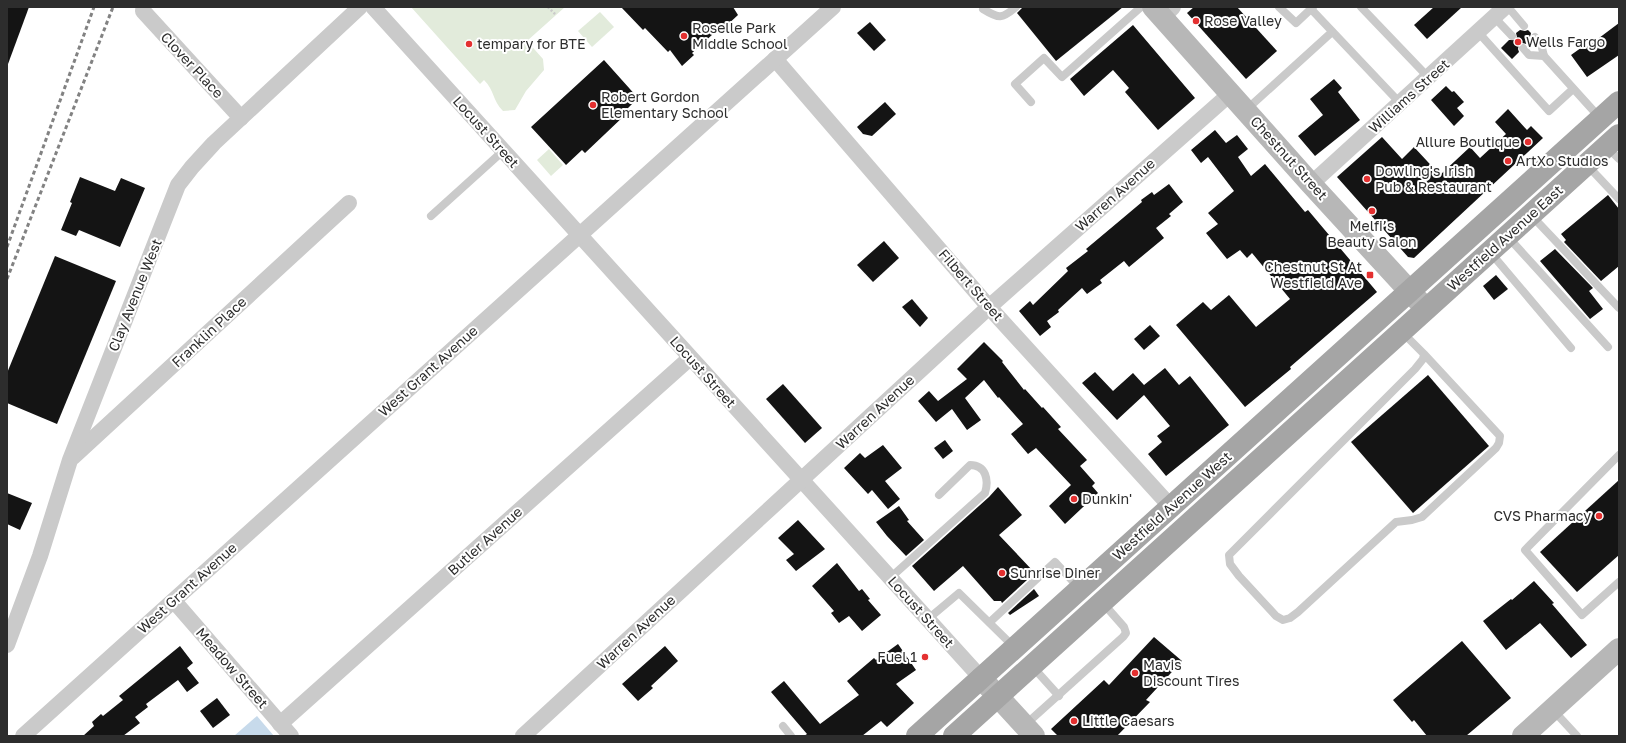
<svg xmlns="http://www.w3.org/2000/svg" width="1626" height="743" font-family="'Golos Text',sans-serif">
<style>
.green{fill:#e2ebdb}
.water{fill:#c7daeb}
.building{fill:#141414}
.lines{fill:none;stroke-linecap:round;stroke-linejoin:round}
.path{stroke:#cacaca;stroke-width:2.5;stroke-dasharray:2 2;stroke-linecap:butt}
.lane{stroke:#cacaca;stroke-width:8}
.street{stroke:#cacaca;stroke-width:16}
.secondary{stroke:#b7b7b7;stroke-width:22}
.primary{stroke:#a5a5a5;stroke-width:22}
.rail{stroke:#828282;stroke-width:3;stroke-dasharray:4 3;stroke-linecap:butt}
.poi-dot{fill:#e43030;stroke:#fff;stroke-width:1.5}
.labels{text-anchor:middle;stroke-width:4;stroke-linejoin:round;paint-order:stroke}
.poi-label{font-size:14px;fill:#2d2d2d;stroke:#fff;text-anchor:start}
.street-label{font-size:14px;fill:#2d2d2d;stroke:#fff}
</style>
<rect width="100%" height="100%" fill="#fff"/>
<!-- green -->
<g class="green">
<path d="M411,7H565L527,41L543,59L544,70L526,91L515,110L503,111C492,100 495,91 484,80L480,84Z"/>
<polygon points="600,12 614,27 592,47 578,31"/>
<polygon points="549,149 563,165 551,176 537,160"/>
</g>
<!-- water -->
<polygon class="water" points="257,716 274,736 234,736"/>
<!-- building -->
<g class="building">
<polygon points="7,7 29,7 8,64 7,63"/>
<polygon points="621,7 733,7 738,15 725,27 723,25 692,53 694,55 682,66 670,50 668,52 645,28 643,30"/>
<polygon points="1023,7 1123,7 1056,61 1017,13"/>
<polygon points="1194,7 1237,7 1277,51 1246,79 1187,13"/>
<polygon points="1434,7 1462,7 1427,39 1414,25"/>
<polygon points="870,22 886,40 874,51 857,33"/>
<polygon points="1619,23 1619,55 1587,77 1571,55 1585,45 1587,47"/>
<polygon points="1133,25 1195,98 1158,130 1125,92 1129,88 1113,70 1084,96 1070,79"/>
<polygon points="1520,30 1525,31 1528,30 1531,33 1530,38 1531,41 1527,44 1522,43 1519,44 1518,49 1519,52 1512,59 1501,48 1509,40 1515,40 1517,37 1516,33"/>
<polygon points="604,60 638,98 623,113 625,115 585,153 582,150 566,165 531,127"/>
<polygon points="1334,79 1342,88 1338,92 1360,120 1315,156 1298,136 1323,115 1310,99"/>
<polygon points="1446,86 1452,92 1454,91 1464,102 1457,108 1464,116 1454,126 1431,100"/>
<polygon points="885,102 896,114 872,136 863,134 857,127"/>
<polygon points="1508,109 1527,130 1531,126 1543,138 1414,258 1408,257 1337,177 1382,137 1402,159 1414,147 1440,175 1470,147 1480,158 1506,134 1495,122"/>
<polygon points="1215,130 1226,143 1237,135 1248,149 1238,157 1251,176 1265,164 1305,212 1308,210 1377,292 1290,367 1291,369 1245,407 1176,325 1203,302 1211,310 1229,295 1256,327 1290,299 1252,253 1247,258 1240,250 1227,259 1206,233 1218,224 1208,213 1234,191 1208,157 1201,163 1191,150"/>
<polygon points="80,177 115,191 121,178 145,188 120,247 79,230 76,236 61,230 72,203 70,202"/>
<polygon points="1169,184 1183,202 1169,214 1171,216 1156,228 1164,238 1129,267 1124,261 1100,280 1102,283 1087,294 1082,288 1058,310 1059,312 1047,321 1051,327 1040,336 1019,311 1030,301 1033,305 1068,271 1066,268 1088,251 1086,249 1123,218 1142,202 1141,200 1152,192 1154,195"/>
<polygon points="1608,195 1619,209 1619,266 1601,281 1564,242 1566,240 1561,234"/>
<polygon points="884,241 899,258 873,282 857,265"/>
<polygon points="1555,249 1593,288 1589,291 1603,309 1590,319 1540,261"/>
<polygon points="55,256 116,281 57,424 7,403 7,373"/>
<polygon points="1496,275 1508,289 1494,300 1483,286"/>
<polygon points="912,299 928,318 920,327 902,307"/>
<polygon points="1150,325 1160,336 1144,350 1134,339"/>
<polygon points="984,342 1003,361 1002,362 1024,390 1025,389 1042,408 1043,407 1061,427 1058,429 1087,460 1080,466 1095,483 1092,486 1098,493 1065,524 1049,506 1071,485 1036,448 1028,454 1011,434 1023,424 999,397 998,398 984,380 965,398 981,420 967,430 952,409 936,422 918,401 929,391 938,401 967,379 957,369"/>
<polygon points="1165,368 1179,385 1190,376 1229,425 1166,476 1148,454 1162,442 1157,436 1170,426 1144,395 1117,420 1082,383 1095,372 1113,391 1133,373 1144,385"/>
<polygon points="1428,375 1489,446 1413,513 1351,442"/>
<polygon points="783,384 822,428 805,443 766,399"/>
<polygon points="945,440 953,451 943,459 934,448"/>
<polygon points="883,445 902,468 885,481 900,499 888,509 872,490 868,494 844,468 860,453 865,458"/>
<polygon points="1619,480 1619,555 1577,592 1540,552"/>
<polygon points="998,487 1022,515 999,535 1033,571 1026,577 1027,580 1002,603 1001,601 994,601 963,566 934,591 912,566 989,497"/>
<polygon points="7,493 32,503 20,530 7,524"/>
<polygon points="899,506 909,520 907,521 924,540 906,556 887,536 876,522"/>
<polygon points="798,520 825,549 796,571 786,560 794,554 778,538"/>
<polygon points="837,563 859,591 862,589 870,599 868,600 881,615 862,631 849,616 839,623 831,613 834,611 812,586"/>
<polygon points="1534,581 1554,603 1552,604 1587,645 1571,658 1540,623 1506,650 1483,621 1511,599 1512,600"/>
<polygon points="1034,589 1039,596 1010,615 1008,613"/>
<polygon points="1154,637 1182,661 1146,700 1150,702 1117,736 1058,736 1051,729 1104,680 1109,685"/>
<polygon points="1462,641 1511,698 1466,736 1427,736 1414,720 1412,722 1393,700"/>
<polygon points="898,644 916,670 896,684 914,703 887,727 881,721 862,736 804,736 807,734 771,692 784,681 820,724 859,695 847,681 874,658 876,660"/>
<polygon points="180,646 193,663 187,668 199,683 187,692 178,680 146,704 148,707 135,717 140,723 123,736 83,736 94,726 92,722 101,714 103,716 123,700 119,696"/>
<polygon points="665,646 678,661 651,686 653,688 638,701 622,684"/>
<polygon points="217,698 230,715 213,728 200,711"/>
</g>
<g class="lines">
<!-- path -->
<polyline class="path" points="548,7 556,15"/>
<!-- lane -->
<g class="lane">
<polyline points="1279,7 1296,23 1313,7"/>
<polyline points="1361,7 1429,78"/>
<polyline points="1508,7 1524,26"/>
<path d="M983,9C999,19 1002,19 1016,7"/>
<polyline points="1311,9 1400,103"/>
<polyline points="1494,17 1512,36"/>
<polyline points="1478,32 1549,111 1573,89"/>
<polyline points="1535,37 1541,44 1544,56"/>
<polyline points="1523,48 1529,55 1544,56 1600,118"/>
<polyline points="1031,102 1015,84 1044,58 1062,77 1141,7"/>
<polyline points="1246,110 1332,32"/>
<polyline points="1607,147 1619,159"/>
<polyline points="1587,165 1619,199"/>
<polyline points="1531,215 1619,308"/>
<polyline points="431,216 503,151"/>
<polyline points="1508,237 1608,347"/>
<polyline points="1490,252 1571,348"/>
<polyline points="1402,332 1424,354 1423,359 1415,369 1229,555 1230,564 1239,576 1276,616 1283,620 1290,618 1298,612 1396,522 1412,520 1422,517 1496,448 1499,443 1500,436 1424,354"/>
<polyline points="1619,455 1525,550 1582,615 1619,582"/>
<path d="M890,578L985,493C989,480 986,465 970,465L939,495"/>
<polyline points="928,619 959,593 1015,648"/>
<polyline points="990,622 1055,562 1080,589"/>
<polyline points="1032,666 1059,696"/>
<polyline points="1553,710 1577,736"/>
<polyline points="1025,725 1123,637 1126,633 1124,627 1102,602"/>
<polyline points="783,726 791,736"/>
</g>
<!-- street -->
<g class="street">
<polyline points="373,7 981,678"/>
<polyline points="143,11 241,118"/>
<polyline points="1162,18 1173,7"/>
<polyline points="775,59 989,307 1171,507"/>
<polyline points="1311,184 1505,7"/>
<polyline points="73,457 349,203"/>
<polyline points="174,601 291,736"/>
<polyline points="7,645 40,556 70,460 178,185 192,167 214,143 360,7"/>
<polyline points="280,724 690,358"/>
<polyline points="23,736 833,7"/>
<polyline points="523,736 989,307 1231,93"/>
</g>
<!-- secondary -->
<g class="secondary">
<polyline points="1153,7 1311,184 1426,309"/>
<polyline points="981,678 1034,736"/>
<polyline points="1523,736 1619,649"/>
</g>
<!-- primary -->
<g class="primary">
<polyline points="917,736 1619,102"/>
<polyline points="954,736 1619,135"/>
</g>
<!-- rail -->
<g class="rail">
<polyline points="7,247 94,7"/>
<polyline points="7,279 113,7"/>
</g>
</g>
<!-- markers -->
<g class="poi-dot">
<circle cx="1196" cy="21" r="4"/>
<circle cx="684" cy="36" r="4"/>
<circle cx="1518" cy="42" r="4"/>
<circle cx="469" cy="44" r="4"/>
<circle cx="593" cy="105" r="4"/>
<circle cx="1528" cy="142" r="4"/>
<circle cx="1508" cy="161" r="4"/>
<circle cx="1367" cy="179" r="4"/>
<circle cx="1372" cy="211" r="4"/>
<rect x="1366" y="271" width="8" height="8" rx="2"/>
<circle cx="1074" cy="499" r="4"/>
<circle cx="1599" cy="516" r="4"/>
<circle cx="1002" cy="573" r="4"/>
<circle cx="925" cy="657" r="4"/>
<circle cx="1135" cy="673" r="4"/>
<circle cx="1074" cy="721" r="4"/>
</g>
<g class="labels">
<!-- poi labels -->
<g class="poi-label">
<text x="1204" y="26">Rose Valley</text>
<text x="692" y="33">Roselle Park<tspan x="692" dy="16">Middle School</tspan></text>
<text x="1526" y="47">Wells Fargo</text>
<text x="477" y="49">tempary for BTE</text>
<text x="601" y="102">Robert Gordon<tspan x="601" dy="16">Elementary School</tspan></text>
<text x="1520" y="147" text-anchor="end">Allure Boutique</text>
<text x="1516" y="166">ArtXo Studios</text>
<text x="1375" y="176">Dowling's Irish<tspan x="1375" dy="16">Pub &amp; Restaurant</tspan></text>
<text x="1372" y="231" text-anchor="middle">Melfi’s<tspan x="1372" dy="16">Beauty Salon</tspan></text>
<text x="1362" y="272" text-anchor="end">Chestnut St At<tspan x="1362" dy="16">Westfield Ave</tspan></text>
<text x="1082" y="504">Dunkin'</text>
<text x="1591" y="521" text-anchor="end">CVS Pharmacy</text>
<text x="1010" y="578">Sunrise Diner</text>
<text x="917" y="662" text-anchor="end">Fuel 1</text>
<text x="1143" y="670">Mavis<tspan x="1143" dy="16">Discount Tires</tspan></text>
<text x="1082" y="726">Little Caesars</text>
</g>
<!-- street labels -->
<g class="street-label">
<text transform="translate(192 65) rotate(47)" y="5">Clover Place</text>
<text transform="translate(1409 96) rotate(-42)" y="5">Williams Street</text>
<text transform="translate(486 132) rotate(48)" y="5">Locust Street</text>
<text transform="translate(1289 158) rotate(48)" y="5">Chestnut Street</text>
<text transform="translate(1115 195) rotate(-42)" y="5">Warren Avenue</text>
<text transform="translate(1505 238) rotate(-42)" y="5">Westfield Avenue East</text>
<text transform="translate(971 285) rotate(49)" y="5">Filbert Street</text>
<text transform="translate(135 295) rotate(-68)" y="5">Clay Avenue West</text>
<text transform="translate(209 332) rotate(-43)" y="5">Franklin Place</text>
<text transform="translate(428 371) rotate(-42)" y="5">West Grant Avenue</text>
<text transform="translate(703 372) rotate(48)" y="5">Locust Street</text>
<text transform="translate(875 412) rotate(-43)" y="5">Warren Avenue</text>
<text transform="translate(1172 506) rotate(-42)" y="5">Westfield Avenue West</text>
<text transform="translate(485 541) rotate(-42)" y="5">Butler Avenue</text>
<text transform="translate(187 588) rotate(-42)" y="5">West Grant Avenue</text>
<text transform="translate(921 612) rotate(48)" y="5">Locust Street</text>
<text transform="translate(636 632) rotate(-43)" y="5">Warren Avenue</text>
<text transform="translate(232 668) rotate(49)" y="5">Meadow Street</text>
</g>
</g>
<!-- border -->
<rect width="1626" height="743" fill="none" stroke="#2d2d2d" stroke-width="16"/>
</svg>
